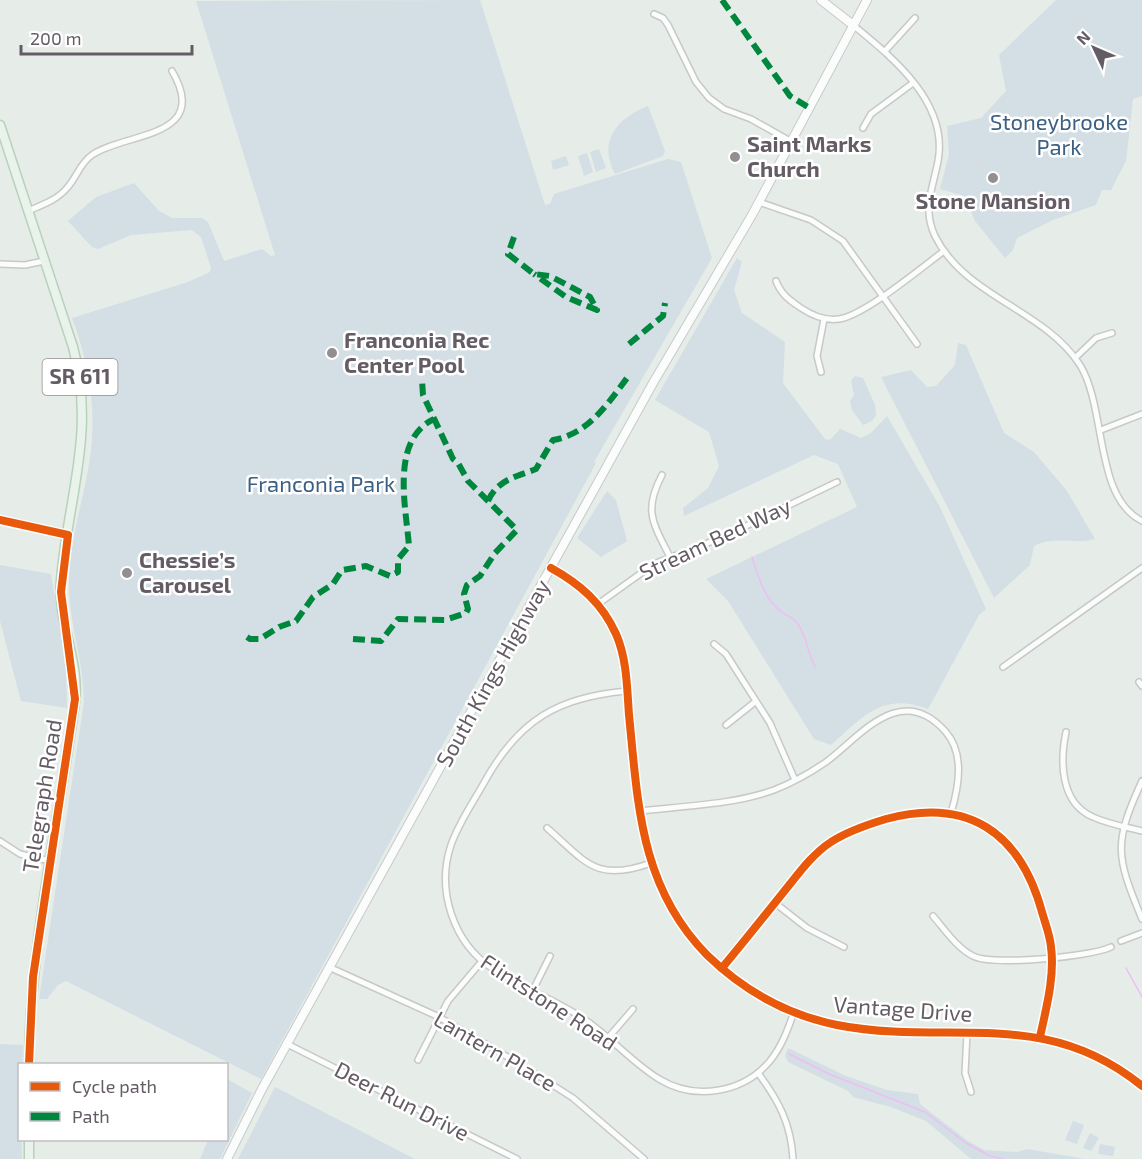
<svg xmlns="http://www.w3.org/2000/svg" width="1142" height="1159" font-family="'Exo 2',sans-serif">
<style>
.green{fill:#d3dfe5}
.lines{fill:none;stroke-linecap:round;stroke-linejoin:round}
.stream{stroke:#edbef4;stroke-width:1.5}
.street-casing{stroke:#c8c8c8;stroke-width:8}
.secondary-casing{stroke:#c9c9ca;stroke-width:10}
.primary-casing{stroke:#b6d2bb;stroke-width:11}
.street{stroke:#fbfcfc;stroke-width:5}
.secondary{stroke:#fbfcfc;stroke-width:8}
.primary{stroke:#e9f2eb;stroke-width:8}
.quiet{stroke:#00873e;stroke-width:6;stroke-dasharray:12 6;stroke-linecap:butt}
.cycleway-casing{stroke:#fff;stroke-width:11}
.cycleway{stroke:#e8590c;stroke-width:8}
.poi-dot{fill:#928e92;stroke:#fff;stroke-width:2}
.labels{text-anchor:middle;stroke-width:5;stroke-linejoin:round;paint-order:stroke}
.shield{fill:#fff;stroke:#928d92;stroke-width:1.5}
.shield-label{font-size:21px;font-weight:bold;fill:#645c64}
.park-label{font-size:22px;fill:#3c6083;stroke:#fff}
.poi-label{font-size:22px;font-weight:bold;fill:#645c64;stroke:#fff;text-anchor:start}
.street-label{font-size:22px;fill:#645c64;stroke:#fff}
</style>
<rect width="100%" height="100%" fill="#e6ece8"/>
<!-- green -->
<g class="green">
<path d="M480,0L545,205L550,204L554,194L668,159L681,162L712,258L594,462L596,463L261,1079L66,981L58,985L47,999H39L84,702C84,661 68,621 69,580C70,538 84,498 90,458C97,410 89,363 72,318L188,282L210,272L211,268L201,237L192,230L131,235L98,249L92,247L68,221L96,197L134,183L159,211L172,218H202L208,222L224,261L262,249L271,256L275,255L196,1Z"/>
<polygon points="1056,0 1142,0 1142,96 1133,99 1126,161 1111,190 1102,190 1096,205 1053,220 1017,238 1013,250 1005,258 975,221 964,196 940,189 949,154 947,126 981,118 1006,91 999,55"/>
<path d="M648,106L665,151L663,156L615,174C597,140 618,118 648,106Z"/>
<polygon points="599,149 606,168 596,172 590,152"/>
<polygon points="587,153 593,172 584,176 578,156"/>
<polygon points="566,156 569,165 553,170 551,161"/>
<path d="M737,258L742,262L734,290L742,313L785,342L783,383L825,439L830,440L840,429L861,438L871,433L887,416L940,507L986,609L979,615L928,709C882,692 864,716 831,745L814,739L728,601L706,579L857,507L838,464L814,455L684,516L683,508L708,488L719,466L709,432L655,400Z"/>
<path d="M958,343L966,345L1004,433L1034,452L1067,491L1095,539C1072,545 1056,535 1034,546L1030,565L994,598L881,377L911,370L927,387L936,386L955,365Z"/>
<polygon points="855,376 863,378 875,405 876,415 872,421 863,425 852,410 850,401 854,395 851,381"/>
<polygon points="607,491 616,500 627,541 601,557 577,538"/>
<polygon points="0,565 51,574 66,666 67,708 21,701 0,621"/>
<polygon points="0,1044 23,1045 22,1064 20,1064 22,1159 0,1159"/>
<polygon points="788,1048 846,1076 887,1090 918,1094 920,1104 968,1141 984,1150 1017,1152 1027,1149 1085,1159 971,1159 926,1121 891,1107 853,1097 848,1091 788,1062 785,1056"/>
<polygon points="227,1079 252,1093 220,1159 200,1159 208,1140 226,1140"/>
<polygon points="275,1087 415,1159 238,1159"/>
<polygon points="1073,1121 1084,1125 1077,1144 1065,1140"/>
<polygon points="1090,1133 1099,1138 1091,1151 1083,1148"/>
<polygon points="1100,1144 1115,1147 1113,1156 1098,1154"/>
</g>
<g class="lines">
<!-- stream -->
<g class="stream">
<path d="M752,557C758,577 765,601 783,613C789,617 793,617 798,624C806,636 808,653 815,667"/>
<polyline points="1126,968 1142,997"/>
<polyline points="789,1054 829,1074 925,1112 966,1143 990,1156 1003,1159"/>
</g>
<!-- street casing -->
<g class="street-casing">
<g id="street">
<polyline points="654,14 663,18 668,25 696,82 709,98 724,109 751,119 790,141"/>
<path d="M853,25C893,58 949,103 938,161C933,188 922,209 935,236C965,297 1044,309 1080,365C1107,409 1094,497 1142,521"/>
<polyline points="885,51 915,18"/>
<polyline points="863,128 871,114 913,83"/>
<polyline points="759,202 811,220 843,241 917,344"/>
<path d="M28,211C42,205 57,200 67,188C77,177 80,163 92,155C125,132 212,139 172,71"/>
<polyline points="0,264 25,265 44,261"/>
<path d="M776,281C781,294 789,300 801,308C813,316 825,321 839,319C865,315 921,268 944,251"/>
<polyline points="1075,358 1096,338 1112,333"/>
<polyline points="821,372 817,356 824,319"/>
<polyline points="1101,430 1142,414"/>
<path d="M662,475C643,511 653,523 670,557"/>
<path d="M551,568C580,584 602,603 616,634C627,659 627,688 629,715C638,804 640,887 707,955C743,990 788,1015 837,1025C949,1047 1043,1005 1142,1086"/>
<polyline points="598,604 654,564 723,537 837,482"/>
<polyline points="714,644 726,654 770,723 795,780"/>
<polyline points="1003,667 1142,568"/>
<polyline points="1139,682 1142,686"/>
<path d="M627,691C558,697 519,720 485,781C474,801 459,822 451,845C436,890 453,943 493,969C521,987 553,999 581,1017C609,1035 631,1062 659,1079C695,1101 743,1093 770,1061C782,1046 788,1029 794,1012"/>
<polyline points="726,725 755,702"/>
<path d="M1066,732C1060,761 1060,803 1093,817C1108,824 1126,827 1142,831"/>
<path d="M1142,781C1113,844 1116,856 1142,919"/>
<path d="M639,811C683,806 732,805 774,790C792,783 810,773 826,762C860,737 900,681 945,731C965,753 959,786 951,813"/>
<path d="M547,828C586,862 596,883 651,863"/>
<polyline points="0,841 20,854 50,861"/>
<polyline points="775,903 807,928 844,947"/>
<path d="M933,916C945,930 957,948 973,956C992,966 1090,957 1111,947"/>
<polyline points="1121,941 1142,933"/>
<polyline points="331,968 439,1017 523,1066 573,1098 644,1159"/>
<path d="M722,968C742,944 762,919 782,894C797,876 811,855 831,842C848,831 866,825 886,819C968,797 1020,832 1042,912C1045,923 1050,935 1051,947C1055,976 1046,1009 1040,1037"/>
<polyline points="533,990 550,956"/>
<polyline points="967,1033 965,1073 971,1092"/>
<polyline points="608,1038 633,1009"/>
<polyline points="287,1044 517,1159"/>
<polyline points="418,1060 448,1001 482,961"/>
<path d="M758,1073C779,1101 791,1124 793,1159"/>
</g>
</g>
<!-- secondary casing -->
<g class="secondary-casing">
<g id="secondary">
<polyline points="821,0 853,25"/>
<polyline points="0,520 68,535"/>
<polyline points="227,1159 262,1089 653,383 752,215 867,0"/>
</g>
</g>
<!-- primary casing -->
<g class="primary-casing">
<g id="primary">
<path d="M0,125L73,347C96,432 68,497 61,580C57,621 80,661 75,701C59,822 30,942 29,1064"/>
<polyline points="29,1140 29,1159"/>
</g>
</g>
<!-- street -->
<use href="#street" class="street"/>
<!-- secondary -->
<use href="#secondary" class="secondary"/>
<!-- primary -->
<use href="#primary" class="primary"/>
<!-- quiet -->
<g class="quiet">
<polyline points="722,0 790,96 808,107"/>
<polyline points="514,237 508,254 534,274 550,276 590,297 597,310 566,297 534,274"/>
<polyline points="629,344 663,316 665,303"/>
<path d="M488,501C498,479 516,477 536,469L553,440C589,434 609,402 630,374"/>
<path d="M247,637L250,639H260L279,627L296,621L313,597L333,584L342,570L366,566L390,576L398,572V559L409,546C406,507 390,440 434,419"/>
<polyline points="353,639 381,641 398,619 445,620 466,613 468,609 464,594 467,585 480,576 495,553 517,530 468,481 458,463 453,459 423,395 422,380"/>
</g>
<!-- cycleway casing -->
<g class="cycleway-casing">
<g id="cycleway">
<polyline points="0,520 68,535 61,592 75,699 33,977 29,1064"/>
<path d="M551,568C580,584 602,603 616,634C627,659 627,688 629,715C638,804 640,887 707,955C743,990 788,1015 837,1025C949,1047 1043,1005 1142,1086"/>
<path d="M722,968C742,944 762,919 782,894C797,876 811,855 831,842C848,831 866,825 886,819C968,797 1020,832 1042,912C1045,923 1050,935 1051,947C1055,976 1046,1009 1040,1037"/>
</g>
</g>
<!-- cycleway -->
<use href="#cycleway" class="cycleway"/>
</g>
<!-- markers -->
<g class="poi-dot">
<circle cx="735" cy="157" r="6"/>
<circle cx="993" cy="178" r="6"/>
<circle cx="332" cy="353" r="6"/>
<circle cx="127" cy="573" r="6"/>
</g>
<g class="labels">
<!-- shield labels -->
<rect class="shield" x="42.5" y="359" width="75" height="36" rx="4.5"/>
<g class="shield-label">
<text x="80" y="384">SR 611</text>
</g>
<!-- park labels -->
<g class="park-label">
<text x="1059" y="130">Stoneybrooke<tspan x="1059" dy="25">Park</tspan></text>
<text x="321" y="492">Franconia Park</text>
</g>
<!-- poi labels -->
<g class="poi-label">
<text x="747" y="152">Saint Marks<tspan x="747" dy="25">Church</tspan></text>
<text x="993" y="209" text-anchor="middle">Stone Mansion</text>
<text x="344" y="348">Franconia Rec<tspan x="344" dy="25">Center Pool</tspan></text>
<text x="139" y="568">Chessie’s<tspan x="139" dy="25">Carousel</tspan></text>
</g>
<!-- street labels -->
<g class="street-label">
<text transform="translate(715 539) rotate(-25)" y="8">Stream Bed Way</text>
<text transform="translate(493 673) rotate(-61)" y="8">South Kings Highway</text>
<text transform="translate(42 796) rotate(-81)" y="8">Telegraph Road</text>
<text transform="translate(549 1002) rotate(33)" y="8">Flintstone Road</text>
<text transform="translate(903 1009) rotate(4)" y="8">Vantage Drive</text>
<text transform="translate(495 1051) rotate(30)" y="8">Lantern Place</text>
<text transform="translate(402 1101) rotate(27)" y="8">Deer Run Drive</text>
</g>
</g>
<!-- legend -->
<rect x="18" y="1063" width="210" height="78" fill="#ffffff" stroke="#c1bec1" stroke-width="1.5"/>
<rect x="30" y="1082" width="30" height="9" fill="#e8590c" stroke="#c1bec1" stroke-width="1.5"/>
<text x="72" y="1093" font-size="18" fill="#645c64">Cycle path</text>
<rect x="30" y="1112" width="30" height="9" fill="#00873e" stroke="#c1bec1" stroke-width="1.5"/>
<text x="72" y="1123" font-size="18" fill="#645c64">Path</text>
<!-- north arrow -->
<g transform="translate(1094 48) rotate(314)" stroke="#ffffff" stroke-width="4.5" paint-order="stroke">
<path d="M0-4.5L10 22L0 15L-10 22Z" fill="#645c64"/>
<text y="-9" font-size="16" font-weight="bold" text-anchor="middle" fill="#645c64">N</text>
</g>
<!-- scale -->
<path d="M21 45v9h171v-9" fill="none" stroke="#645c64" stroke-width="3"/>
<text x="30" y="45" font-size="18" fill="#645c64" stroke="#ffffff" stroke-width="4.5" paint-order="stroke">200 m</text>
</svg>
